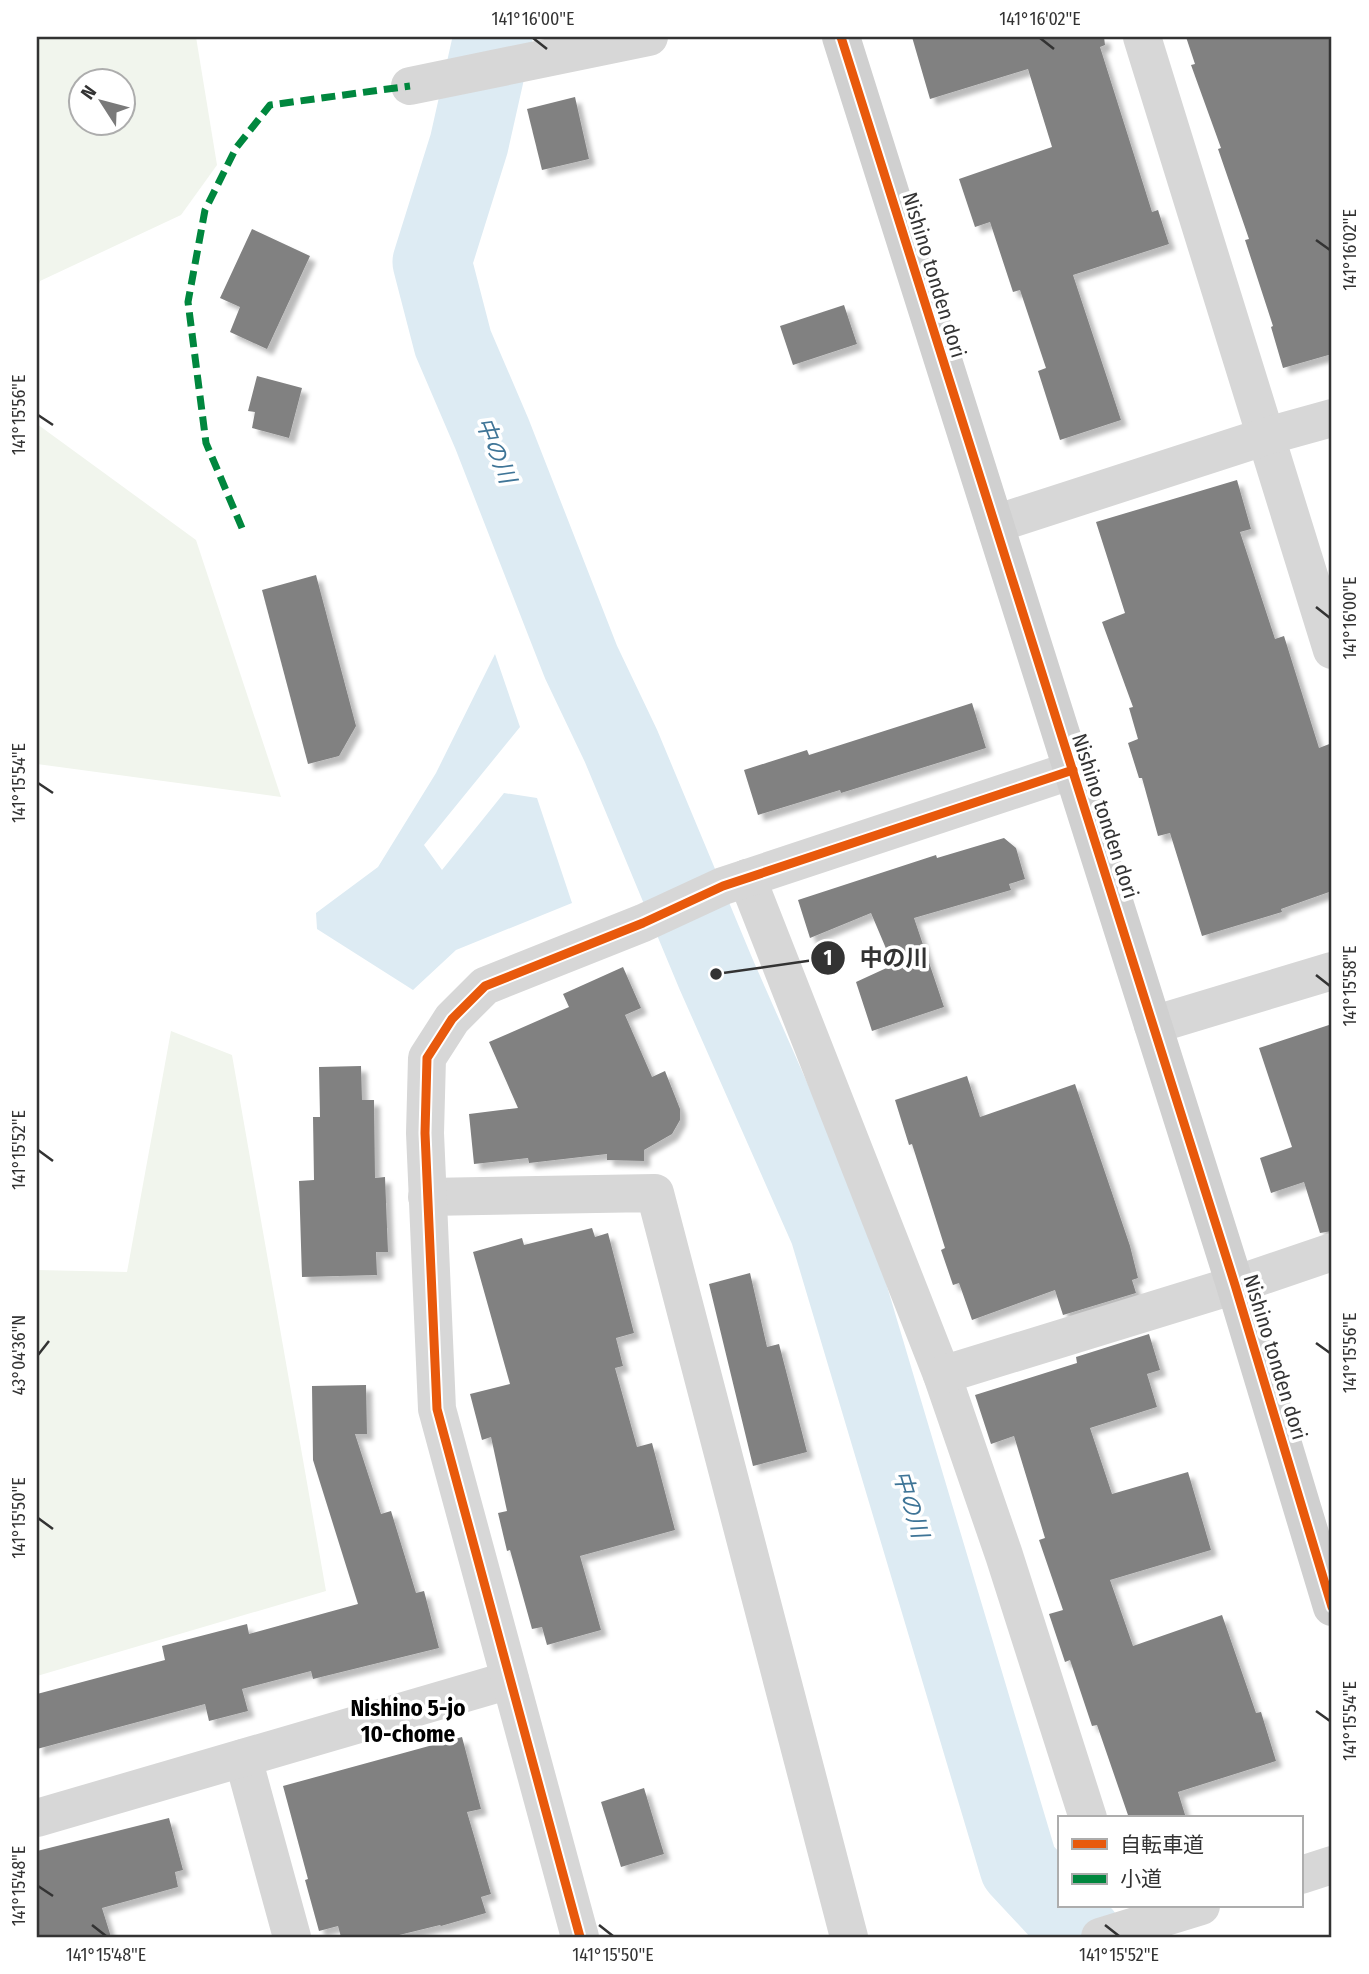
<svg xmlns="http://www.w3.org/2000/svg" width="1369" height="1974" font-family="'Fira Sans Condensed','Noto Sans JP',sans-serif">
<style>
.green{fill:#f1f5ed;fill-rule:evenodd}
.water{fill:#ddebf3}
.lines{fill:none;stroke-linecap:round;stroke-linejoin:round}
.river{stroke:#ddebf3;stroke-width:79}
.building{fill:#818181;filter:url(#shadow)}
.street{stroke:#d7d7d7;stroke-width:38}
.secondary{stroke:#d0d0d0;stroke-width:38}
.quiet{stroke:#00873e;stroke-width:7;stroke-dasharray:14 7;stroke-linecap:butt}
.cycleway-casing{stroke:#fff;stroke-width:13}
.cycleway{stroke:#e8590c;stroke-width:9}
.ticks{fill:none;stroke:#333;stroke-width:2.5}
.labels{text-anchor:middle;stroke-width:7;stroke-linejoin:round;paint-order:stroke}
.street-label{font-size:21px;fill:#333;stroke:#fff}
.water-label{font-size:23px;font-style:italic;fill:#3f7597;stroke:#fff}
.neighbourhood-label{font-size:23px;font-weight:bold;fill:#000;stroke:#fff}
.leader{fill:none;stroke:#333;stroke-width:2.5}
.callout-dot{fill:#333;stroke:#fff;stroke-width:2.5}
.mark-label{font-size:21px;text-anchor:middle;font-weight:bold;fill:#fff}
.callout-label{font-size:23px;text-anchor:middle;font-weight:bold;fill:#333;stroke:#fff;stroke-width:7;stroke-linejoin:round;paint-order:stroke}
.neatline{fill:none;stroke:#333;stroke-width:2.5}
.ticks-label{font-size:18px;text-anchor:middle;fill:#333}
</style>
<defs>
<filter id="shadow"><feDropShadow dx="6" dy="6" stdDeviation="2" flood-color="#0004"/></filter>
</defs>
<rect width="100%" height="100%" fill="#fff"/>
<!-- green -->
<g class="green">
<path d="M37,37H196L217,165L181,215L40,281L37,290ZM80,80H122V122H80Z"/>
<polygon points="37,424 196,540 281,797 37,764"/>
<polygon points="171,1031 232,1055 326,1591 37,1676 37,1270 127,1272"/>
</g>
<!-- water -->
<polygon class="water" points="495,654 520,727 424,845 442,870 504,793 537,798 572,903 456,950 413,990 317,929 316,913 378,867 436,773"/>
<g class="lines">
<!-- river -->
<polyline class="river" points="493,37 469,144 432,262 453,343 492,434 581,662 621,746 716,974 829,1230 1019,1867 1084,1937"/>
</g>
<!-- building -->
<g class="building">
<polygon points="912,37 1104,37 1105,45 1100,47 1152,212 1158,210 1169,244 1073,275 1121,420 1060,440 1038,371 1046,368 1020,290 1013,292 990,222 975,227 959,179 1052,147 1028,69 930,99"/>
<polygon points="1186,37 1332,37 1332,354 1283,368 1271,327 1273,326 1245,240 1249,239 1218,149 1221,148 1191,65 1195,64"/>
<polygon points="575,97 589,159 542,170 527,109"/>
<polygon points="252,229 310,256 267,349 230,332 240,307 220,298"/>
<polygon points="844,305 857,344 793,365 780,326"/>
<polygon points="257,376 302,388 289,438 252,428 255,412 248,411"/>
<polygon points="1237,480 1251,529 1240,532 1275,639 1284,636 1319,748 1332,743 1332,891 1281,909 1282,912 1202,936 1170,833 1158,836 1142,778 1139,778 1128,743 1138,739 1129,708 1133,707 1102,622 1125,613 1096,522"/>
<polygon points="316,575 356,726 339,756 308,764 262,590"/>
<polygon points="972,703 986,748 841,793 840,790 758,815 744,770 807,750 809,755"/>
<polygon points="1004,838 1016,848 1025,879 1009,884 1011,890 914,918 944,1007 872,1031 856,982 893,965 871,913 810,938 798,900 936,855 937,858"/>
<polygon points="623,967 641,1008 625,1015 652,1077 665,1071 680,1109 680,1120 672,1134 644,1150 644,1161 607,1160 607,1154 529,1163 528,1158 474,1164 469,1114 518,1108 489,1042 569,1007 563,994"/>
<polygon points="1332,1024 1332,1231 1320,1233 1304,1182 1271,1193 1260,1158 1292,1147 1259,1048"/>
<polygon points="361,1066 362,1100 374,1100 375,1178 385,1177 388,1252 376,1252 377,1275 302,1277 299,1181 314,1180 313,1117 320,1117 319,1067"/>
<polygon points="967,1076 980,1117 1075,1084 1130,1246 1138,1278 1132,1280 1136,1293 1063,1315 1055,1290 972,1320 959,1283 953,1285 941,1250 945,1248 912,1144 909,1145 895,1100"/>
<polygon points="592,1228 595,1237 608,1233 634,1333 616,1338 623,1366 615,1368 637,1447 652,1443 675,1530 580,1556 601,1630 547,1645 542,1627 532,1629 510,1550 507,1551 498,1513 507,1511 491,1437 482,1440 470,1394 510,1384 473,1252 522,1238 524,1245"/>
<polygon points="750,1273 767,1347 779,1344 807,1452 753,1466 709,1284"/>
<polygon points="1149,1334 1160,1370 1147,1374 1157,1407 1090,1428 1112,1494 1188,1472 1211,1550 1110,1580 1133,1646 1222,1615 1256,1713 1261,1712 1276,1761 1178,1792 1186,1818 1129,1818 1097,1725 1092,1726 1070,1660 1065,1662 1049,1614 1063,1610 1039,1540 1045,1538 1014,1436 991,1444 975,1395 1077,1363 1076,1357"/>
<polygon points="366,1385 367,1434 355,1434 381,1514 391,1511 416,1593 424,1591 439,1648 313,1679 311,1671 242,1689 248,1711 209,1721 205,1704 37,1749 37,1694 165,1660 162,1646 247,1624 249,1634 358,1604 313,1460 312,1386"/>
<polygon points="462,1737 481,1809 467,1812 491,1894 481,1897 486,1913 441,1926 440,1925 391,1937 341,1937 338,1926 319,1931 305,1880 308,1879 283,1786"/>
<polygon points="644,1788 664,1854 621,1867 601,1802"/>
<polygon points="169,1818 183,1870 175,1872 178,1887 102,1908 111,1937 37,1937 37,1851"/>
</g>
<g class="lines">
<!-- street -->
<g class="street">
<polyline points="1142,37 1332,650"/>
<polyline points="410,86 649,37"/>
<polyline points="995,524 1267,436 1332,418"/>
<polyline points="747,878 942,1375 1004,1555 1088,1818"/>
<polyline points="1153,1025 1332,971"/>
<polyline points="427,1197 655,1193 849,1937"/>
<polyline points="942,1375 1235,1285 1332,1252"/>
<polyline points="243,1758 292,1937"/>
<polyline points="37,1818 510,1680"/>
<polyline points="1301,1875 1332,1865"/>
<polyline points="580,1937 437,1409 425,1133 427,1058 452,1019 485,986 643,923 723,886 1073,770"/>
<polyline points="1100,1937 1201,1906"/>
</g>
<!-- secondary -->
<polyline class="secondary" points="841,37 1235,1285 1332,1607"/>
<!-- quiet -->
<polyline class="quiet" points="242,528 206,443 188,302 205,210 236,148 270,105 410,86"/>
<!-- cycleway casing -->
<g class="cycleway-casing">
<g id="cycleway">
<polyline points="841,37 1235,1285 1332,1607"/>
<polyline points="580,1937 437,1409 425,1133 427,1058 452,1019 485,986 643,923 723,886 1073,770"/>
</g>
</g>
<!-- cycleway -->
<use href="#cycleway" class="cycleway"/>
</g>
<!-- ticks -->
<path class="ticks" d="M533,38L547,49M1040,38L1054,49M1316,240L1330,250M38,415L53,425M1316,607L1330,618M38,783L53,793M1316,975L1330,986M38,1150L53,1161M1316,1343L1330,1353M38,1355L49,1341M38,1518L53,1529M1316,1711L1330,1721M38,1886L53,1896M92,1925L106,1936M599,1925L613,1936M1105,1925L1119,1936"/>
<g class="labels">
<!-- street labels -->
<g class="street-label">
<text transform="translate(934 275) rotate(73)" y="7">Nishino tonden dori</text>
<text transform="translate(1105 816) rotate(72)" y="7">Nishino tonden dori</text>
<text transform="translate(1275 1357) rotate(73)" y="7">Nishino tonden dori</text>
</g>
<!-- water labels -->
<g class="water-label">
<text transform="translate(496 450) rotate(68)" y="8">中の川</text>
<text transform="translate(911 1504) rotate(73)" y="8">中の川</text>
</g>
<!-- neighbourhood labels -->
<g class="neighbourhood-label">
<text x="408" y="1716">Nishino 5-jo<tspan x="408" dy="26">10-chome</tspan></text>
</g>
</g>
<!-- callouts -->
<path class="leader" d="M716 974L828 958"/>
<g class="callout-dot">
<circle cx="716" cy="974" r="7"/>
<circle cx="828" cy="958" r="18"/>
</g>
<g class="mark-label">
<text x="828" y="965">1</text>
</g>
<g class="callout-label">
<text x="894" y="966">中の川</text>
</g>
<!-- border -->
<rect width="1369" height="1974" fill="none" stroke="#ffffff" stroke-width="77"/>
<!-- legend -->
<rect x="1058" y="1816" width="245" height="91" fill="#ffffff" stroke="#adadad" stroke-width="2"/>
<rect x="1072" y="1839" width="35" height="10" fill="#e8590c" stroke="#adadad" stroke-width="2"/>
<text x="1120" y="1852" font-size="21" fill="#333333">自転車道</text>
<rect x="1072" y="1874" width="35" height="10" fill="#00873e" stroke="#adadad" stroke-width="2"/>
<text x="1120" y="1886" font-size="21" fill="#333333">小道</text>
<!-- north arrow -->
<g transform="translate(102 102) rotate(306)"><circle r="33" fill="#ffffff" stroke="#adadad" stroke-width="2"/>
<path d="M0-5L12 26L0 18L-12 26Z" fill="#7a7a7a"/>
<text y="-10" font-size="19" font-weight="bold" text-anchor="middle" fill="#333333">N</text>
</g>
<rect x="38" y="38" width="1292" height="1898" class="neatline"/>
<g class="ticks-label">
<text x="533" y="25">141°16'00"E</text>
<text x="1040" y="25">141°16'02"E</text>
<text transform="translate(1350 250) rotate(-90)" y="6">141°16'02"E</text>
<text transform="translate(19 415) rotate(-90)" y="6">141°15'56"E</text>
<text transform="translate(1350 618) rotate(-90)" y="6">141°16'00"E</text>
<text transform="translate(19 783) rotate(-90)" y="6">141°15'54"E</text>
<text transform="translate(1350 986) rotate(-90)" y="6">141°15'58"E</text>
<text transform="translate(19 1150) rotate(-90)" y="6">141°15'52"E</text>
<text transform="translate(1350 1353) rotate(-90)" y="6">141°15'56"E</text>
<text transform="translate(19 1355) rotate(-90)" y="6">43°04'36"N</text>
<text transform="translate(19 1518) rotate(-90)" y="6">141°15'50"E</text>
<text transform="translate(1350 1721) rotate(-90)" y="6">141°15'54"E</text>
<text transform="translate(19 1886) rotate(-90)" y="6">141°15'48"E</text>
<text x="106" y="1961">141°15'48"E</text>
<text x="613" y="1961">141°15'50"E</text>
<text x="1119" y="1961">141°15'52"E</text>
</g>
</svg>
